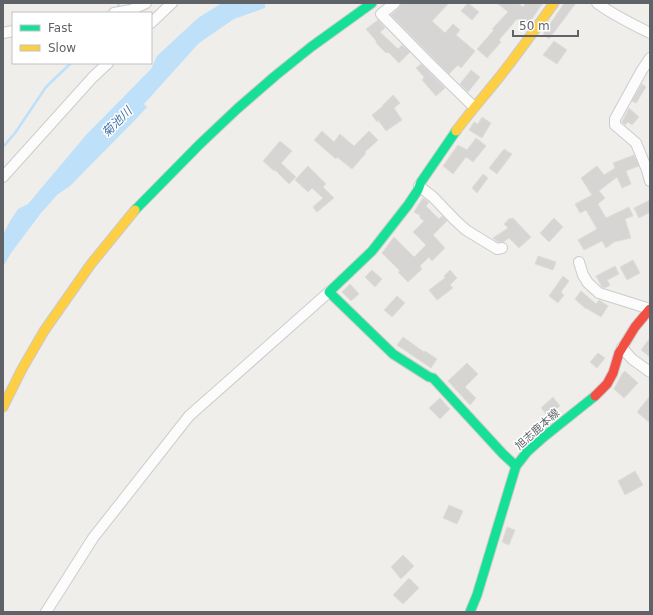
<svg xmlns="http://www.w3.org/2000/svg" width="653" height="615" font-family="'DejaVu Sans','Noto Sans JP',sans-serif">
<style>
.water{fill:#bfe0f9}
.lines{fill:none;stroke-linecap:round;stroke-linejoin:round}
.stream{stroke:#bfe0f9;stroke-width:2.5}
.building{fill:#d6d5d3;stroke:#deddd9}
.street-casing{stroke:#cbcccc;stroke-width:12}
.fast-casing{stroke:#cacacb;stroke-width:11}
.slow-casing{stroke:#cacacb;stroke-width:11}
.jam-casing{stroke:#cacacb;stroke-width:11}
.street{stroke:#fdfcfc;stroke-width:10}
.fast{stroke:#16e098;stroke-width:9}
.slow{stroke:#ffcf43;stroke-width:9}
.jam{stroke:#f24e42;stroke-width:9}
.labels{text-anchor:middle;stroke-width:3;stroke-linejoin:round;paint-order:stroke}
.street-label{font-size:11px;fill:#5f6368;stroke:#fff}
.water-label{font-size:12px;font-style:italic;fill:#4174aa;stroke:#fff}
</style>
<rect width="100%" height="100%" fill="#efeeea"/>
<!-- water -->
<polygon class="water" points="222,3 265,3 265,8 234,19 199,43 144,104 147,107 136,119 70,186 57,195 41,213 11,253 3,267 3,235 10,221 18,209 28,204 86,135 151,69 157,56 198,18"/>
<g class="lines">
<!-- stream -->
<g class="stream">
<polyline points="117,10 119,3"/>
<polyline points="3,147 15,133 46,87 71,63"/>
</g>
</g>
<!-- building -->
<g class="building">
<polygon points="402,3 449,3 432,21 445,33 453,24 460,30 456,35 475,51 461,68 458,65 449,74 391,15 399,8"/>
<polygon points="468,3 479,12 472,20 461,11"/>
<polygon points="497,3 518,3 523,7 526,3 543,3 527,26 517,19 499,40 501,42 487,58 477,49 494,30 492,29 508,12"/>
<polygon points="564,3 576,3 549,39 543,34 561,8"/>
<polygon points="378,20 385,28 380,32 398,49 402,45 410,52 399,63 388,52 386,53 376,43 377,42 366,29"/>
<polygon points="554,41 567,50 557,64 543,55"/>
<polygon points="421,64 445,88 436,96 422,80 424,77 416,68"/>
<polygon points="471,70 480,77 468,92 460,84"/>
<polygon points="642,84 646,87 636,103 632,101"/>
<polygon points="393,95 400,103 394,108 402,120 386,131 378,120 377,122 372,115 383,106 382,106"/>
<polygon points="629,108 639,117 632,125 628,122 625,125 622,122"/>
<polygon points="482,117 491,123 482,138 469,130 474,122 478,124"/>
<polygon points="322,131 334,142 340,134 354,146 369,131 378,140 365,152 366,153 352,169 337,157 336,159 314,140"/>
<polygon points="476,138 486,146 473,162 466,157 453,174 443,166 458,145 467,150"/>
<polygon points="280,141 292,151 281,163 296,177 289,184 275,170 274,171 263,161"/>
<polygon points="504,149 512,154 497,174 489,168"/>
<polygon points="634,155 639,166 626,171 631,184 622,188 617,177 599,191 605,198 598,204 606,218 629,207 633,216 625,219 631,238 614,242 606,248 602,241 584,250 578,240 597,229 586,210 580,213 575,204 592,195 581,178 597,166 604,175 615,168 613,163"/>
<polygon points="308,166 326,184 323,187 334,198 317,212 313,207 323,198 312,188 308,192 295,180"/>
<polygon points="483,174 488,178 477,193 472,188"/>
<polygon points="423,198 429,202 426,206 439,219 442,216 447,221 433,235 445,248 432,261 429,257 420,266 422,269 408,282 398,272 400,271 382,253 394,237 414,257 426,245 413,232 424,221 419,217 421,216 414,212"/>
<polygon points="650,200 650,212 639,218 634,208"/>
<polygon points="510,218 511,219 513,218 531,237 519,248 509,238 503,242 498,242 493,238 508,228 504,224"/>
<polygon points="554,218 563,227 549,242 540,233"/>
<polygon points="538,256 556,262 553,270 535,264"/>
<polygon points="633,260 640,273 627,280 620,267"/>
<polygon points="615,266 619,274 607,280 610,285 605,288 602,287 596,276"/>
<polygon points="372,270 382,279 375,287 365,277"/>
<polygon points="450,270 457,278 450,285 453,288 437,300 429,290 445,278 444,276"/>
<polygon points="563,276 569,281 561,292 564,295 558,303 549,296"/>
<polygon points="350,284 359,294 351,301 342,292"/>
<polygon points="581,291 596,304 599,300 608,306 601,317 586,308 586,309 575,299"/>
<polygon points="397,296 405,303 392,317 384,310"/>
<polygon points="403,337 424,352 425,351 437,359 431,368 397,345"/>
<polygon points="650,338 650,357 641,350"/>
<polygon points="598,353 605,358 597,368 590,362"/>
<polygon points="467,363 478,374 465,387 476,398 470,405 448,381"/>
<polygon points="625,371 638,383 624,398 614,389 622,374"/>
<polygon points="650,396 650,423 637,412"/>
<polygon points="553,397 560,406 548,416 541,408"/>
<polygon points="440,398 450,409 440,419 429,408"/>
<polygon points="635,471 643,485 625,495 618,481"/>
<polygon points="449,505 463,511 457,524 443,518"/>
<polygon points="507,527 515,530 509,545 502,542"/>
<polygon points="403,555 414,566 401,579 391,567"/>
<polygon points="409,578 419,588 403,604 393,595"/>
</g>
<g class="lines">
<!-- street casing -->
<g class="street-casing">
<g id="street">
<polyline points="395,3 381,14 427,61 474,107"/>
<path d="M597,3C613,15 632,24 650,33"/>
<polyline points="114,13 131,10 146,3"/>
<polyline points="151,23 172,3"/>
<polyline points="3,33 13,31"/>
<polyline points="650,58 642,70 615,119 615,125 636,143 647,170 650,181"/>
<polyline points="3,177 93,77 108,63"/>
<polyline points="419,186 433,197 455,220 466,230 497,249 502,248"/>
<polyline points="579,262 583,275 588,283 599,293 650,309"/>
<polyline points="622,348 632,359 650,372"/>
<polyline points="46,612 93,538 189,416 329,292"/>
</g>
</g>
<!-- fast casing -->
<g class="fast-casing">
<g id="fast">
<polyline points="456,131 421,182 418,190 408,205 372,251 329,292 393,354 429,377 433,378 503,454 516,466"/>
<polyline points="135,210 200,144 237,109 275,76 311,47 372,3"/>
<polyline points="470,612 477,595 516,466 527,452 545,436 595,396"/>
</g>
</g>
<!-- slow casing -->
<g class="slow-casing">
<g id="slow">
<path d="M456,131C470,112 486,94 501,75C519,52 537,27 554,3"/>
<polyline points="3,407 22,369 44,331 91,264 135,210"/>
</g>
</g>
<!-- jam casing -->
<g class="jam-casing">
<polyline id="jam" points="595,396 607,384 613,373 619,353 635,327 650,309"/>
</g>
<!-- street -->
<use href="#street" class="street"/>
<!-- fast -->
<use href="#fast" class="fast"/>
<!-- slow -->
<use href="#slow" class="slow"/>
<!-- jam -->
<use href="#jam" class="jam"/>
</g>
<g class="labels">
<!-- street labels -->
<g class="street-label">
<text transform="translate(537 429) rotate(-42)" y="4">旭志鹿本線</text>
</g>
<!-- water labels -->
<g class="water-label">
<text transform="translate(117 122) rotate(-45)" y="4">菊池川</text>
</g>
</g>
<!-- border -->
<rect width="653" height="615" fill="none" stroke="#5f6368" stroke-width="8"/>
<!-- legend -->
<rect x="12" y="12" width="140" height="52" fill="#ffffff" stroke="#bfc1c3"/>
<rect x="20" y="25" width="20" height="6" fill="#16e098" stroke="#bfc1c3"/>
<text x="48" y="32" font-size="12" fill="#5f6368">Fast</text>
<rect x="20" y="45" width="20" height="6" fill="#ffcf43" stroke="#bfc1c3"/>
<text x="48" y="52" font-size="12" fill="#5f6368">Slow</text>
<!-- scale -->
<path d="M513 30v6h65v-6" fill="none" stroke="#5f6368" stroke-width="2"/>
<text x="519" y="30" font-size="12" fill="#5f6368" stroke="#ffffff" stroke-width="3" paint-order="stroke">50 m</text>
</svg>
